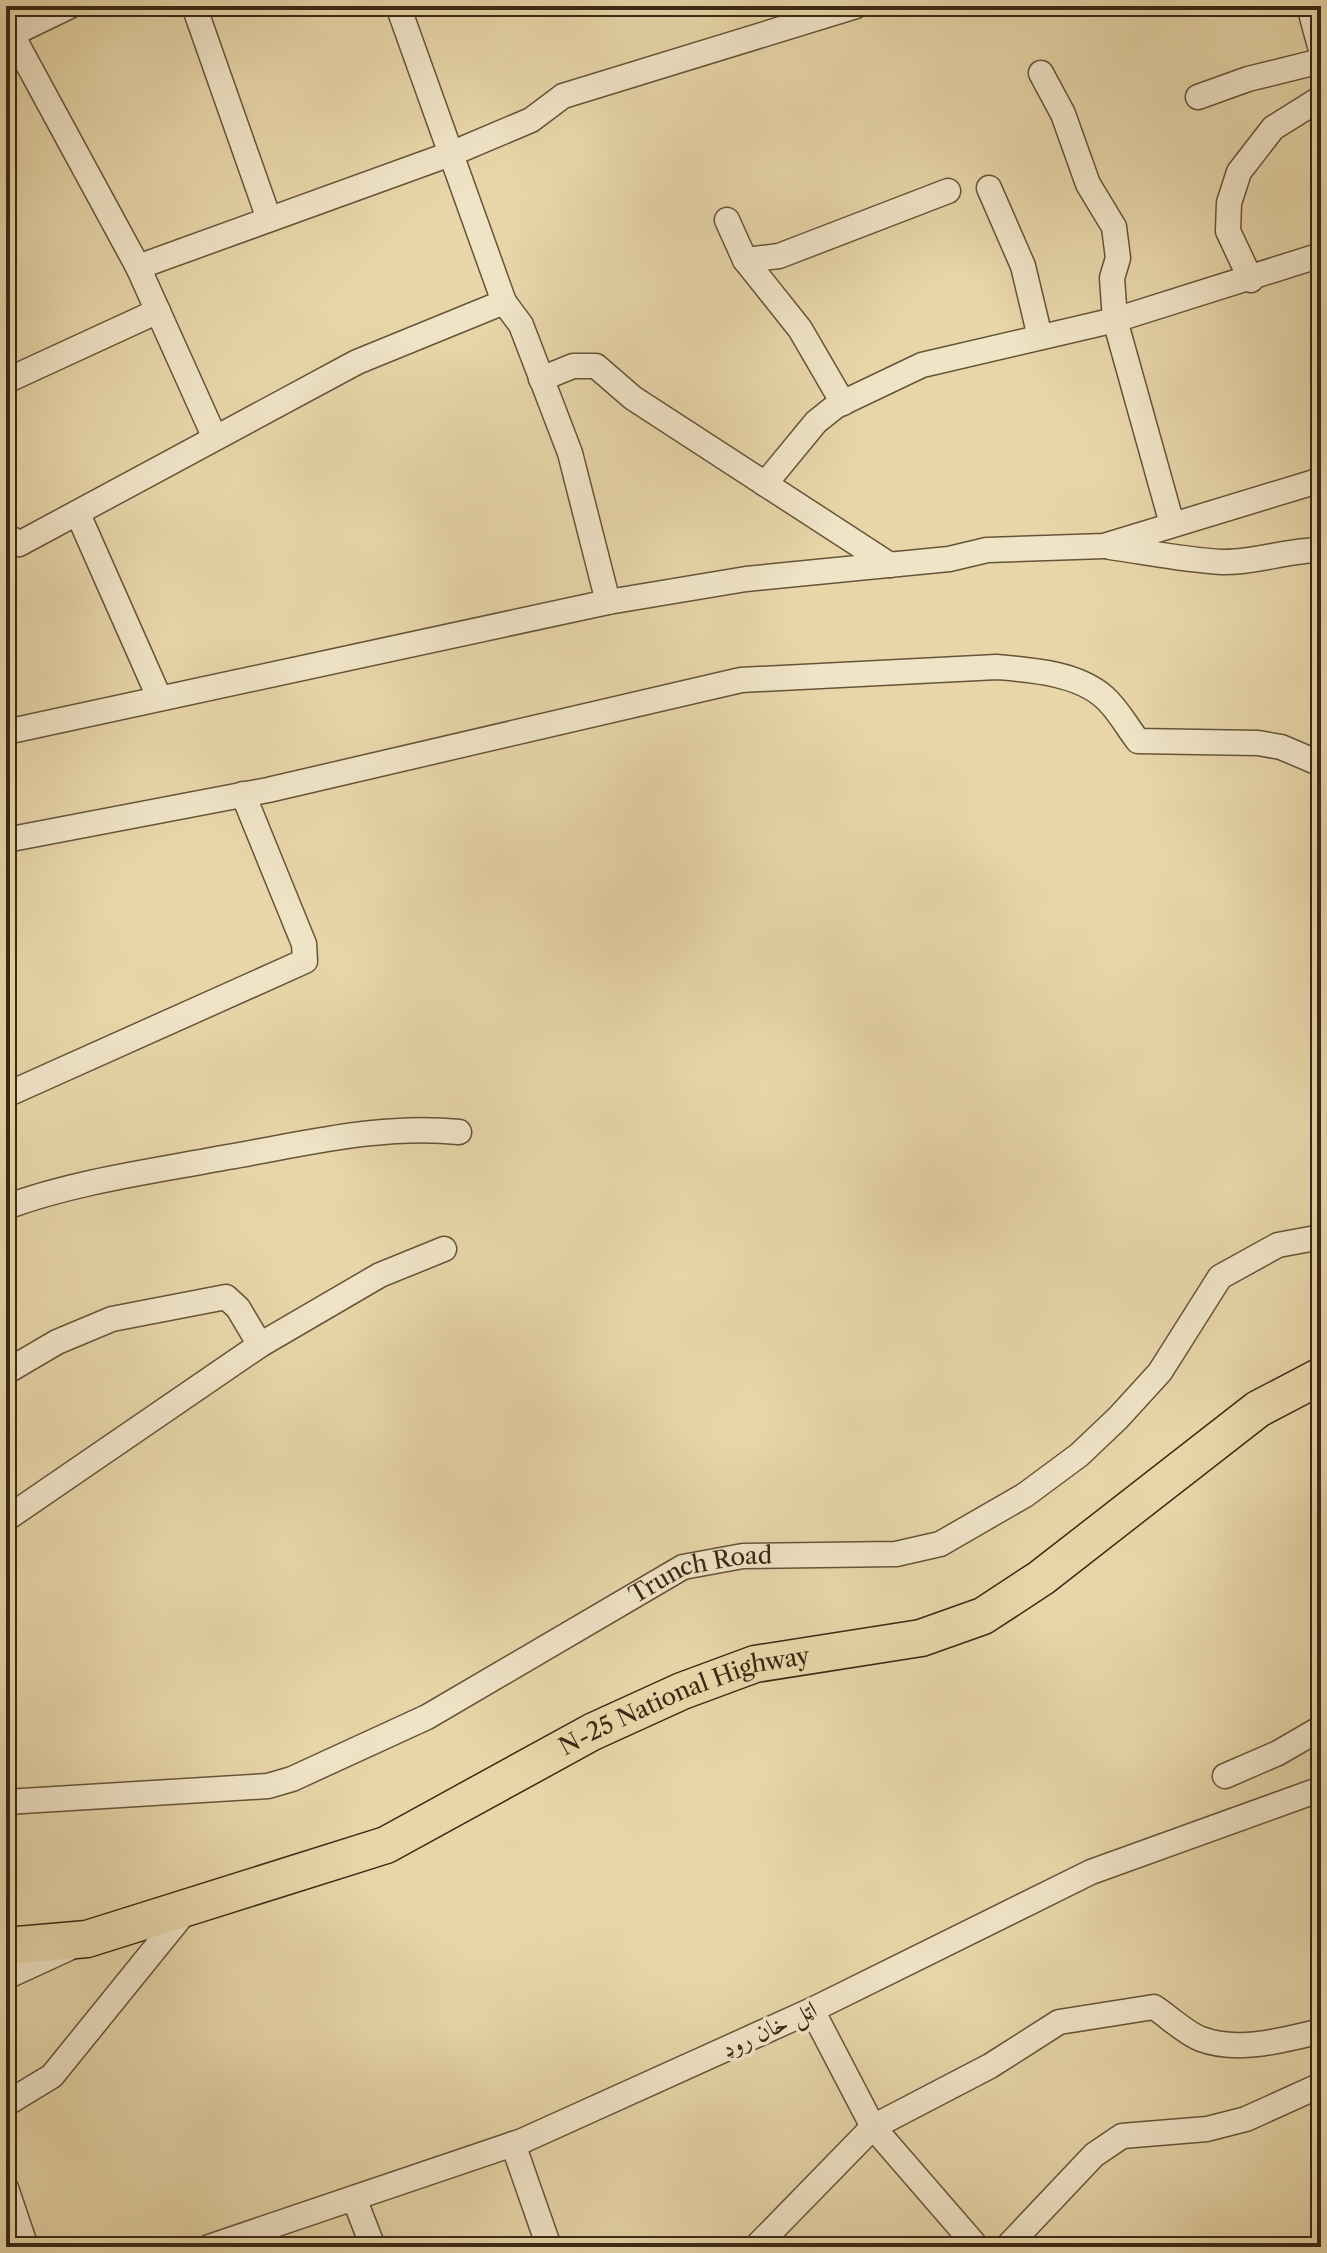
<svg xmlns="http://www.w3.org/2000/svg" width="1327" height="2253" font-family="'Libre Caslon Text',Amiri,serif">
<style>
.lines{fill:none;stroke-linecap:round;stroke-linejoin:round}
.minor-casing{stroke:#665439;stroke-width:27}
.highway-casing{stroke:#3a2914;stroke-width:39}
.minor{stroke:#f0e4c7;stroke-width:24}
.highway{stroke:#e8d6a9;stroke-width:36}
.labels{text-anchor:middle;stroke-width:7;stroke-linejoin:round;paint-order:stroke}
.street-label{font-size:24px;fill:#3a2914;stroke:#f0e4c7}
</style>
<rect width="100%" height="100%" fill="#e8d6a9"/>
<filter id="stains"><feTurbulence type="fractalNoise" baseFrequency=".0025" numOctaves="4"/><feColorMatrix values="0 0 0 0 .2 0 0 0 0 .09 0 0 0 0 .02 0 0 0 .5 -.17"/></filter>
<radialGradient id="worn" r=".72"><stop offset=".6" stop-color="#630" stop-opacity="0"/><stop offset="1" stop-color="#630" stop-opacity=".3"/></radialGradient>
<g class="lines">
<!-- minor casing -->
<g class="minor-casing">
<g id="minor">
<polyline points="194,6 269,219"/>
<polyline points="398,6 504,302 521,325 570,453 608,602"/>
<polyline points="1321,6 1312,17 1321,50"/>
<polyline points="6,9 12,35 138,267 214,436"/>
<polyline points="6,37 70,6"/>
<polyline points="1041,73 1063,114 1088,184 1114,227 1118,258 1112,278 1115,320 1172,524"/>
<polyline points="1198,97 1248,79 1321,61"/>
<polyline points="989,188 1023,266 1040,337"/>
<polyline points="727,220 745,260 800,329 843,403"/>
<polyline points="745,260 779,256 948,191"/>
<polyline points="138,267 453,153 531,120 563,96 856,6"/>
<polyline points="1251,280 1228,231 1229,203 1239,172 1273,128 1321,98"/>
<polyline points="541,379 573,366 596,366 633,398 890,565"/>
<polyline points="6,381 158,311"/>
<polyline points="765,484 816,422 836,406 922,365 1115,320 1321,255"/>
<polyline points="78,514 159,697"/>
<polyline points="6,535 19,544 357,362 504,302"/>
<path d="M1110,547C1146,552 1184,560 1222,562C1255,563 1287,550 1321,550"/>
<polyline points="6,732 608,602 746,579 949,559 987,550 1104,546 1321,480"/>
<path d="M6,840L268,790L741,680L997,667C1031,670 1077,673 1104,697C1118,709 1127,727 1138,741L1258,743L1281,747L1321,764"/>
<polyline points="6,1095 305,961 304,944 243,794"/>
<path d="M6,1207C77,1181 154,1171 228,1157C304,1144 382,1124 459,1132"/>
<polyline points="6,1372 57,1342 112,1319 226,1297 238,1308 260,1345"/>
<polyline points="6,1519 260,1345 380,1275 444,1249"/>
<polyline points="1225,1776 1278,1753 1321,1728"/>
<path id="s1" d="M6,1802L268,1786L292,1779L427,1717L683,1567L743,1556L896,1554L940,1544L1025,1495L1079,1455L1118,1418L1160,1372L1220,1277L1278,1245L1321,1237"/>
<polyline points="6,1977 69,1948"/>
<polyline points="812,2010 873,2127 977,2247"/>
<polyline points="6,2104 52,2076 188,1908"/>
<polyline points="513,2144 549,2247"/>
<polyline points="6,2188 26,2247"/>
<polyline points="354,2198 373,2247"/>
<polyline points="209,2247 522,2141 812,2010 1091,1872 1321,1789"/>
<path d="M756,2247L873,2127L990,2066L1059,2022L1154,2007C1168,2016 1185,2033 1201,2039C1238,2053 1284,2040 1321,2031"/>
<polyline points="1007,2247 1094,2155 1122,2136 1207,2129 1246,2119 1321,2085"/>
</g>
</g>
<!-- highway casing -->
<g class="highway-casing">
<g id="highway">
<path id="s2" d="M6,1946L87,1939L386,1845L592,1732L682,1691L755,1664L921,1638L983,1616L1041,1578L1258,1409L1321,1376"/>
</g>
</g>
<!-- minor -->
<use href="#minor" class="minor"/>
<!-- highway -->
<use href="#highway" class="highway"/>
</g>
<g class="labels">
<!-- street labels -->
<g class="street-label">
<text dy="8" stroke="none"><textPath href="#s1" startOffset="748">Trunch Road</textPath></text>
<text dy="8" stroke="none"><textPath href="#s2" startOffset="728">N-25 National Highway</textPath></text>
<text transform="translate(769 2029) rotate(-25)" y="8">اټل خان روډ</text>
</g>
</g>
<!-- margin -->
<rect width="1327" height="2253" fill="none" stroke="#e8d6a9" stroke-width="32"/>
<rect x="8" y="8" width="1311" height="2237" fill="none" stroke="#3a2914" stroke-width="4"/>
<rect x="16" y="16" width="1295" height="2221" fill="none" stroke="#3a2914" stroke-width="2"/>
<rect width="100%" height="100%" filter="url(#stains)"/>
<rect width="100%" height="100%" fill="url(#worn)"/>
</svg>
